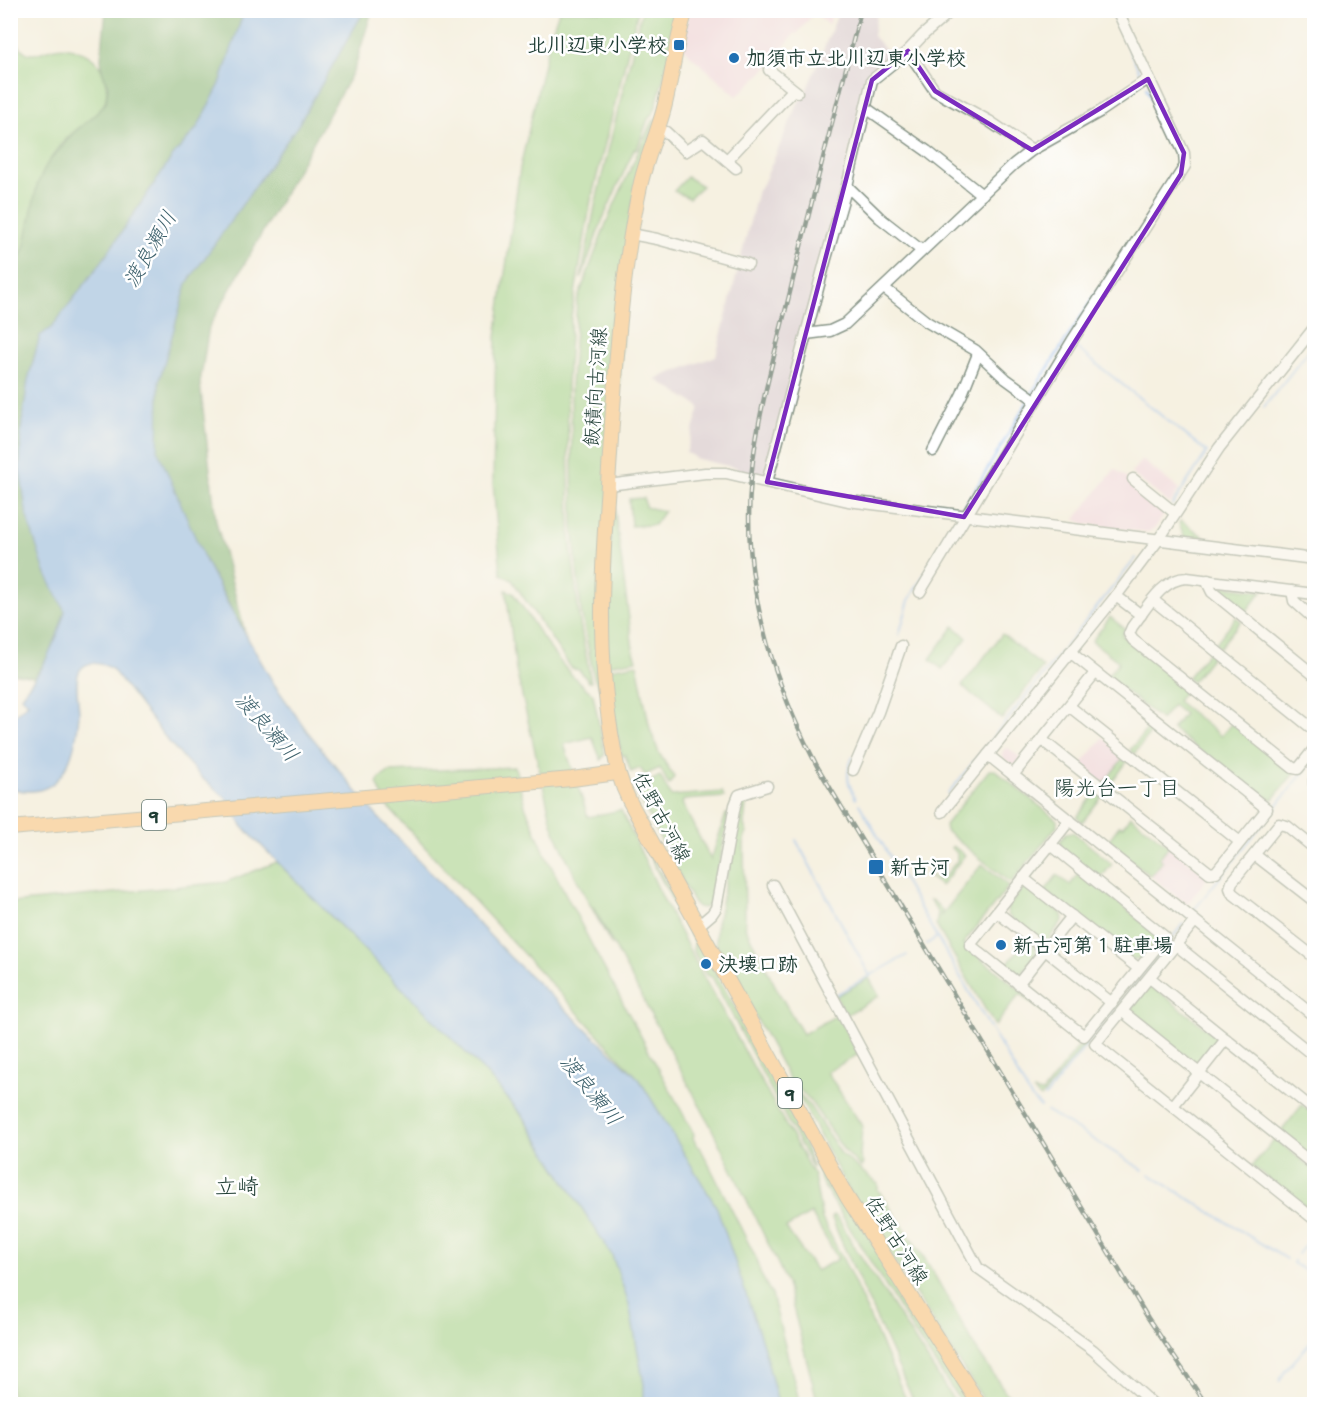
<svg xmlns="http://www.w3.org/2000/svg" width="1325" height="1415" font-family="'Gochi Hand','Klee One',sans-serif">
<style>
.built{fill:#f1d0e2}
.industrial{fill:#cebed0}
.green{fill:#98d286;stroke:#5c885d;stroke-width:1.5;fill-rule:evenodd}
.forest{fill:#7ab473;stroke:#4c7854;stroke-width:1.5}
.water{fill:#82b4ee;stroke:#507891;stroke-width:1.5}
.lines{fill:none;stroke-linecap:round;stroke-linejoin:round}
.stream{stroke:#82b4ee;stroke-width:2}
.minor-casing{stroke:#8a978a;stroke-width:13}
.major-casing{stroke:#8a978a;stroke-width:16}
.minor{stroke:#fff;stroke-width:10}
.major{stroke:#fdbc6f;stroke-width:14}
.rail-casing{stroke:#1f3d34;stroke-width:4.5}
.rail{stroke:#fff;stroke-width:2;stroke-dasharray:7;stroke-linecap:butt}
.marked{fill:none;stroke:#7b2cbf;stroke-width:4.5;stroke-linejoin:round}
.poi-dot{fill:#1f6fb2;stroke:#fff;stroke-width:2}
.labels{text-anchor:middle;stroke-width:5;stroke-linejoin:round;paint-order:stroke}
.shield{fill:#fff;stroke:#627771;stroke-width:1.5}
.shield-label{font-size:18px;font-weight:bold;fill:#1f3d34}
.poi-label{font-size:20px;font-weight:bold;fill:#1f3d34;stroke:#fff;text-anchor:start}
.street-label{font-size:20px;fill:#1f3d34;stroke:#fff}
.water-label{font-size:21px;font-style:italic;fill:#3d616c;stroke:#fff}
.neighbourhood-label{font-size:21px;fill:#1f3d34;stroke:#fff}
.quarter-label{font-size:22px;fill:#1f3d34;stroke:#fff}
</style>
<rect width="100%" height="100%" fill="#fff"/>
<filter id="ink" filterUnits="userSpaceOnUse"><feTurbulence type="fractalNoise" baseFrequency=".0167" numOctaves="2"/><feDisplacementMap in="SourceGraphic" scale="12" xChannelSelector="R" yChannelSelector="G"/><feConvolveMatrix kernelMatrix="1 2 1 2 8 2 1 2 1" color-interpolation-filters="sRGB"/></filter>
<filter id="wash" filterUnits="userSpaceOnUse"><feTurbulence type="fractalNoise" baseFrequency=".008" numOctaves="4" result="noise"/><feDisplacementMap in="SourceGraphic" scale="24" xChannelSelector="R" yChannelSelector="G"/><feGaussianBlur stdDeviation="1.35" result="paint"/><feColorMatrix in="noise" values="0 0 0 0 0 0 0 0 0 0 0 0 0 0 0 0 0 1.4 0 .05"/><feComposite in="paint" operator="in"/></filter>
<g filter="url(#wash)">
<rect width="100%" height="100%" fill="#f6f1e1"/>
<!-- built -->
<g class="built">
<polygon points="690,11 834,11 828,25 814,13 797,34 795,33 769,66 737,96 680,46"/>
<polygon points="1142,460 1179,489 1170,504 1131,473"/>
<polygon points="1115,469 1167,510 1155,528 1148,532 1084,524 1075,519"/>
<polygon points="1103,738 1125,756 1103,784 1080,766"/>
<polygon points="1007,747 1021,758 1017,764 1011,764 1003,758 1002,752"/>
<polygon points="1169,846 1208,877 1187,905 1151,876 1162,862 1159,859"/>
</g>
<!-- industrial -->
<polygon class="industrial" points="839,11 877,11 873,36 893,58 865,81 836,213 764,475 760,476 738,471 737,468 694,458 692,455 686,453 700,407 655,379 716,356 758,190 763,184 799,101 805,94"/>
<!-- green -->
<g class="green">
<polygon points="559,11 638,11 591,200 571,317 567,386 570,535 579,618 591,682 589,682 579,670 573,669 569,665 512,580 501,574 493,483 496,337 520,168 550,37"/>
<polygon points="642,11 681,11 655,110 648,119 637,149 634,149 632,154 602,221 581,279 596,201"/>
<path d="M10,28C31,78 40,39 73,49C86,53 99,60 103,74C115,107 96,113 74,132C64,140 52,155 46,167C32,194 34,224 23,250C20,259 15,267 11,275Z"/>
<polygon points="655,120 630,214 600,688 595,680 592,668 581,610 573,527 571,386 577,301 607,221 652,121"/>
<polygon points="687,177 702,186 689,198 674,191"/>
<polygon points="613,497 633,649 637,660 607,665 607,612"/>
<polygon points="644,498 645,507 664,511 654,525 631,526 629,499"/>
<polygon points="1181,520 1205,538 1208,542 1185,539 1179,523"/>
<polygon points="1223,586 1262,591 1245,613 1220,593"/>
<path d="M506,590L513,593C537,628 558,668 593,694L605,754L601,760L592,737L564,744L588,817L621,810L666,905L703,976L814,1176L822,1219L849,1271L908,1404H818L787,1284L778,1264L709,1123L593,906L612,946C591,906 568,866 552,823L516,670ZM811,1213L838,1259L816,1271L786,1228Z"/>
<polygon points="1110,617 1125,629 1122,635 1188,687 1177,701 1221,736 1232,723 1295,772 1272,800 1262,793 1258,797 1172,729 1184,714 1173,705 1161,720 1107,676 1119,662 1092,641"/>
<polygon points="1236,617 1241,621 1219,648 1215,644"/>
<polygon points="954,626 967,638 942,669 930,659"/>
<polygon points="1002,634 1043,667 1002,719 962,686"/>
<polygon points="1210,650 1214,654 1192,682 1187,678"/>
<polygon points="637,664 650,729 659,753 674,777 669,785 660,768 645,775 640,768 631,772 625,755 622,756 615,727 608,669"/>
<polygon points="1152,723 1156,726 1134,754 1130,750"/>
<polygon points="1125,756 1129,759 1108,788 1103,784"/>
<polygon points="515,767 525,806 546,856 598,957 694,1134 693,1138 697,1146 700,1147 758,1262 760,1273 772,1295 800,1404 778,1404 763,1345 717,1208 639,1079 387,806 377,783 380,778 389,772"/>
<polygon points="989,770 995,770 1057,820 1057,826 1011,883 946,831 945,825"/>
<polygon points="660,776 671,796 722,792 724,797 684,800 682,803 711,860 726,814 729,814 712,903 704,908 698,907 692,900 635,789"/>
<polygon points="1098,789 1104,794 1082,822 1077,817"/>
<polygon points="752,798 754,798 746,804 744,825 747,833 744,839 745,927 780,995 803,1034 837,1015 837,1013 859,1054 827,1072 862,1126 860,1156 863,1164 861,1167 843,1149 809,1099 789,1079 716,943 716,929 740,805 746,799"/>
<polygon points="1131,816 1169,846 1159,858 1163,861 1151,876 1107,842 1120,825 1122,827"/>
<path d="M630,818L772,1074L803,1140L813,1168C778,1105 746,1041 712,977L706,975L693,950L694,942L648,854L638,840Z"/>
<polygon points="1073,832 1112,864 1100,879 1061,848 1060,841 1066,833"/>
<polygon points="953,846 965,855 941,886 929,877 930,875 936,879 943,878 957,861 957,853 951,848"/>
<polygon points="277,862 486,1073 523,1117 612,1255 629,1304 644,1384 644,1404 11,1404 11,903 226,882"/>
<polygon points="982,864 1009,886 963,944 1086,1043 1041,1098 1033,1091 1042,1093 1082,1042 1020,994 995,1026 936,925 938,914 930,900 933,901 942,910 941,916"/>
<polygon points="1080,872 1156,933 1157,940 1142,959 1133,960 1045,891 1057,875 1070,885"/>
<polygon points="1029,887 1062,914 1063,920 1048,940 1039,940 1008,915 1007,908 1023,888"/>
<polygon points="1026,940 1035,947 1037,955 1021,975 1014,976 1004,968"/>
<polygon points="869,978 879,996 846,1015 836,996"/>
<polygon points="1147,987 1153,987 1217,1037 1218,1044 1202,1064 1196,1064 1132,1014 1131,1008"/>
<polygon points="797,1093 809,1105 842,1155 878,1184 878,1190 927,1262 980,1355 1014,1404 986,1404 846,1185"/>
<polygon points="1302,1105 1314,1115 1314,1160 1280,1133"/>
<polygon points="807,1138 974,1404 962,1404 914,1332 822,1183"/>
<polygon points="1275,1139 1314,1170 1314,1213 1252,1166"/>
<polygon points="834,1215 838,1218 854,1246 956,1404 915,1404 839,1236 832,1218"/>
</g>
<!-- forest -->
<g class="forest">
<path d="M106,11H244L220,84L197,128L172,157L103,260L52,327L40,336L28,380L21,430L20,470L45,572L65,610C59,633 50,659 34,677L11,673V275L24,249L37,185L47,164L73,133L95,115L106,103L108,86L102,70L101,58Z"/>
<polygon points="364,11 372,11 354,70 209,327 200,383 216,521 245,633 205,560 157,451 159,381 187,283 298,125"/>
</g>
<!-- water -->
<path class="water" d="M244,11H364L298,125L187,283L159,381L158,451L205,560L228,604L274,684L307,731L375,814L510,957L639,1079L717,1208L763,1345L778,1404H644V1384L629,1304L612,1255L524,1117L486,1073L243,827L226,798L202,778L169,742L112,669C102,663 86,659 79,672C74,683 79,702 79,714C76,755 62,804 11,788V718L28,703L21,696L42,668L57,636L65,611L45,572L27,517L20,470L21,430L28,380L40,336L52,327L103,260L172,157L197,128L220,84Z"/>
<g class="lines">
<!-- stream -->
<g class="stream">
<polyline points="1111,10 1141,75"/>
<polyline points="1146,87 1180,158"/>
<polyline points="1074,346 1207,452 1172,505"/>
<polyline points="1032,393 1098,290"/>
<polyline points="1264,407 1314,344"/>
<polyline points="962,512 1028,401"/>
<polyline points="899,635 909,600 954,524"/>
<path d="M853,757C845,774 847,783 856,799"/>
<polyline points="948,794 1136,558"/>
<polyline points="859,804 1032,1099 1041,1107"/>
<polyline points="796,840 870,976"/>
<polyline points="1194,910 1314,759"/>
<polyline points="927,944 937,937"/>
<polyline points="835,995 907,955"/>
<polyline points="1045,1097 1183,924"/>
<polyline points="1047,1111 1143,1170"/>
<polyline points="1149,1174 1286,1259"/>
<polyline points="1298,1254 1314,1234"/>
<polyline points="1294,1261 1293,1263 1314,1276"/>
<polyline points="1279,1382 1285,1371 1314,1339"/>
</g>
</g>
</g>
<g filter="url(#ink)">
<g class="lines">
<!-- minor casing -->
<g class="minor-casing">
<g id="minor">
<polyline points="908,51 935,91 989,121 1032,150"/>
<polyline points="769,70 797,92"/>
<polyline points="866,108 927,151 982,195"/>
<polyline points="657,130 666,132 686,151 703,140 736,168"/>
<polyline points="727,160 793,90"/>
<polyline points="847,186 880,218 921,250"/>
<polyline points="631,234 657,239 748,264"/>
<polyline points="884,288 927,322 975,350 1006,379 1035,400"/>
<polyline points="806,334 830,331 845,324 1014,164 1032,150 1101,111 1148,79"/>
<polyline points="933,451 962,394 978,354"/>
<polyline points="1133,479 1175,513"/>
<polyline points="767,482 825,262 847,186 872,80 908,51 923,35 952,10"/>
<polyline points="608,485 705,473 726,473 848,501 1314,559"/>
<polyline points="1208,580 1208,584 1212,592 1314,675"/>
<polyline points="1292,591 1294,601 1314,619"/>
<polyline points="920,592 1072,341 1185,166 1184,153 1117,10"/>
<path d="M1314,594L1187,578C1162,578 1146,609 1132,627L1129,634L1133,640L1293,768L1298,769L1314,749"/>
<polyline points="1116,596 1141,615"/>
<polyline points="1153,600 1314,730"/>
<polyline points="1069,706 1240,842"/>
<polyline points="1042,740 1210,873 1216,872 1267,809 1070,652"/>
<polyline points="988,755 1314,1016"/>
<polyline points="853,770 878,712 901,646"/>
<polyline points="1013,775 1095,673"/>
<polyline points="1314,780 1314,784"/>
<polyline points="942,812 1116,596 1159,539 1219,448 1314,328"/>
<polyline points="1050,844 1165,937 1084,1036 970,945 1070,820"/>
<polyline points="1314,848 1287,826 1279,824 1232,882 1230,888 1232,893 1314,957"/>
<polyline points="1255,855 1314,901"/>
<polyline points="1023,878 1138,968"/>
<polyline points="773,885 978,1268 1093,1350 1153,1404"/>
<polyline points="997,912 1112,1003"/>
<polyline points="1195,921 1095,1044 1314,1219"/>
<polyline points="698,926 712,914 716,908 735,805 739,795 767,786"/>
<polyline points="1176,945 1314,1056"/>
<polyline points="1150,978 1314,1110"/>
<polyline points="1018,984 1072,916"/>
<polyline points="1123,1012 1314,1165"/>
<polyline points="1173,1106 1226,1039"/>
</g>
</g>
<!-- major casing -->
<g class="major-casing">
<g id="major">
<path d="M686,10C675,44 672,79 663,112C656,136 647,158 641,182C619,281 615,382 608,484C602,567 597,650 611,733C616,760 617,777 630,802L847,1197L979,1404"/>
<polyline points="10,828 572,779 617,773"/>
</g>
</g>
<!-- minor -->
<use href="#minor" class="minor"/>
<!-- major -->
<use href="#major" class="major"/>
<!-- rail casing -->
<g class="rail-casing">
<path id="rail" d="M861,10C837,104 812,198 790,292C775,353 757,415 751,478C741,579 771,678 817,766L1148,1318L1206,1404"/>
</g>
<!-- rail -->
<use href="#rail" class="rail"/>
</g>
</g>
<!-- marked area -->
<path d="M0 0H1325V1415H0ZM908,51L935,91L1032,150L1148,79L1184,153L1181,174L964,517L767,482L872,80Z" fill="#f6f1e1" fill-opacity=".55" fill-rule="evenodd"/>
<path class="marked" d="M908,51L935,91L1032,150L1148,79L1184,153L1181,174L964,517L767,482L872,80Z"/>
<!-- markers -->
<g class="poi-dot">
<rect x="673" y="39" width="12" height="12" rx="3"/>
<circle cx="734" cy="58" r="6"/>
<rect x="868" y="859" width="16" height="16" rx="3"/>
<circle cx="1001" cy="945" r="6"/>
<circle cx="706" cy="964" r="6"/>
</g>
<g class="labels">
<!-- shield labels -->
<g class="shield">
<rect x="142" y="800" width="24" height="30" rx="4.5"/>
<rect x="778" y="1078" width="24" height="30" rx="4.5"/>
</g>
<g class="shield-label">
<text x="154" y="821">9</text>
<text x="790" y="1099">9</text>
</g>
<!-- poi labels -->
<g class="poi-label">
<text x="667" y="52" text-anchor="end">北川辺東小学校</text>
<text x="746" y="65">加須市立北川辺東小学校</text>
<text x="890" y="874">新古河</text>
<text x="1013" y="952">新古河第１駐車場</text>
<text x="718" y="971">決壊口跡</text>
</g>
<!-- street labels -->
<g class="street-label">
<text transform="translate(595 387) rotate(-86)" y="7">飯積向古河線</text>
<text transform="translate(662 817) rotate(62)" y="7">佐野古河線</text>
<text transform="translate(897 1240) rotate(58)" y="7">佐野古河線</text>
</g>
<!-- water labels -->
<g class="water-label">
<text transform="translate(150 249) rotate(-60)" y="7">渡良瀬川</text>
<text transform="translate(267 727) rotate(49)" y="7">渡良瀬川</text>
<text transform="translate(591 1090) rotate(51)" y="7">渡良瀬川</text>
</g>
<!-- neighbourhood labels -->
<g class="neighbourhood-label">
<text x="1117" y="795">陽光台一丁目</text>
</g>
<!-- quarter labels -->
<g class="quarter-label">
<text x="237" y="1194">立崎</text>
</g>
</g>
<!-- margin -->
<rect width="1325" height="1415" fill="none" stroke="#fff" stroke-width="36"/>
</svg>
